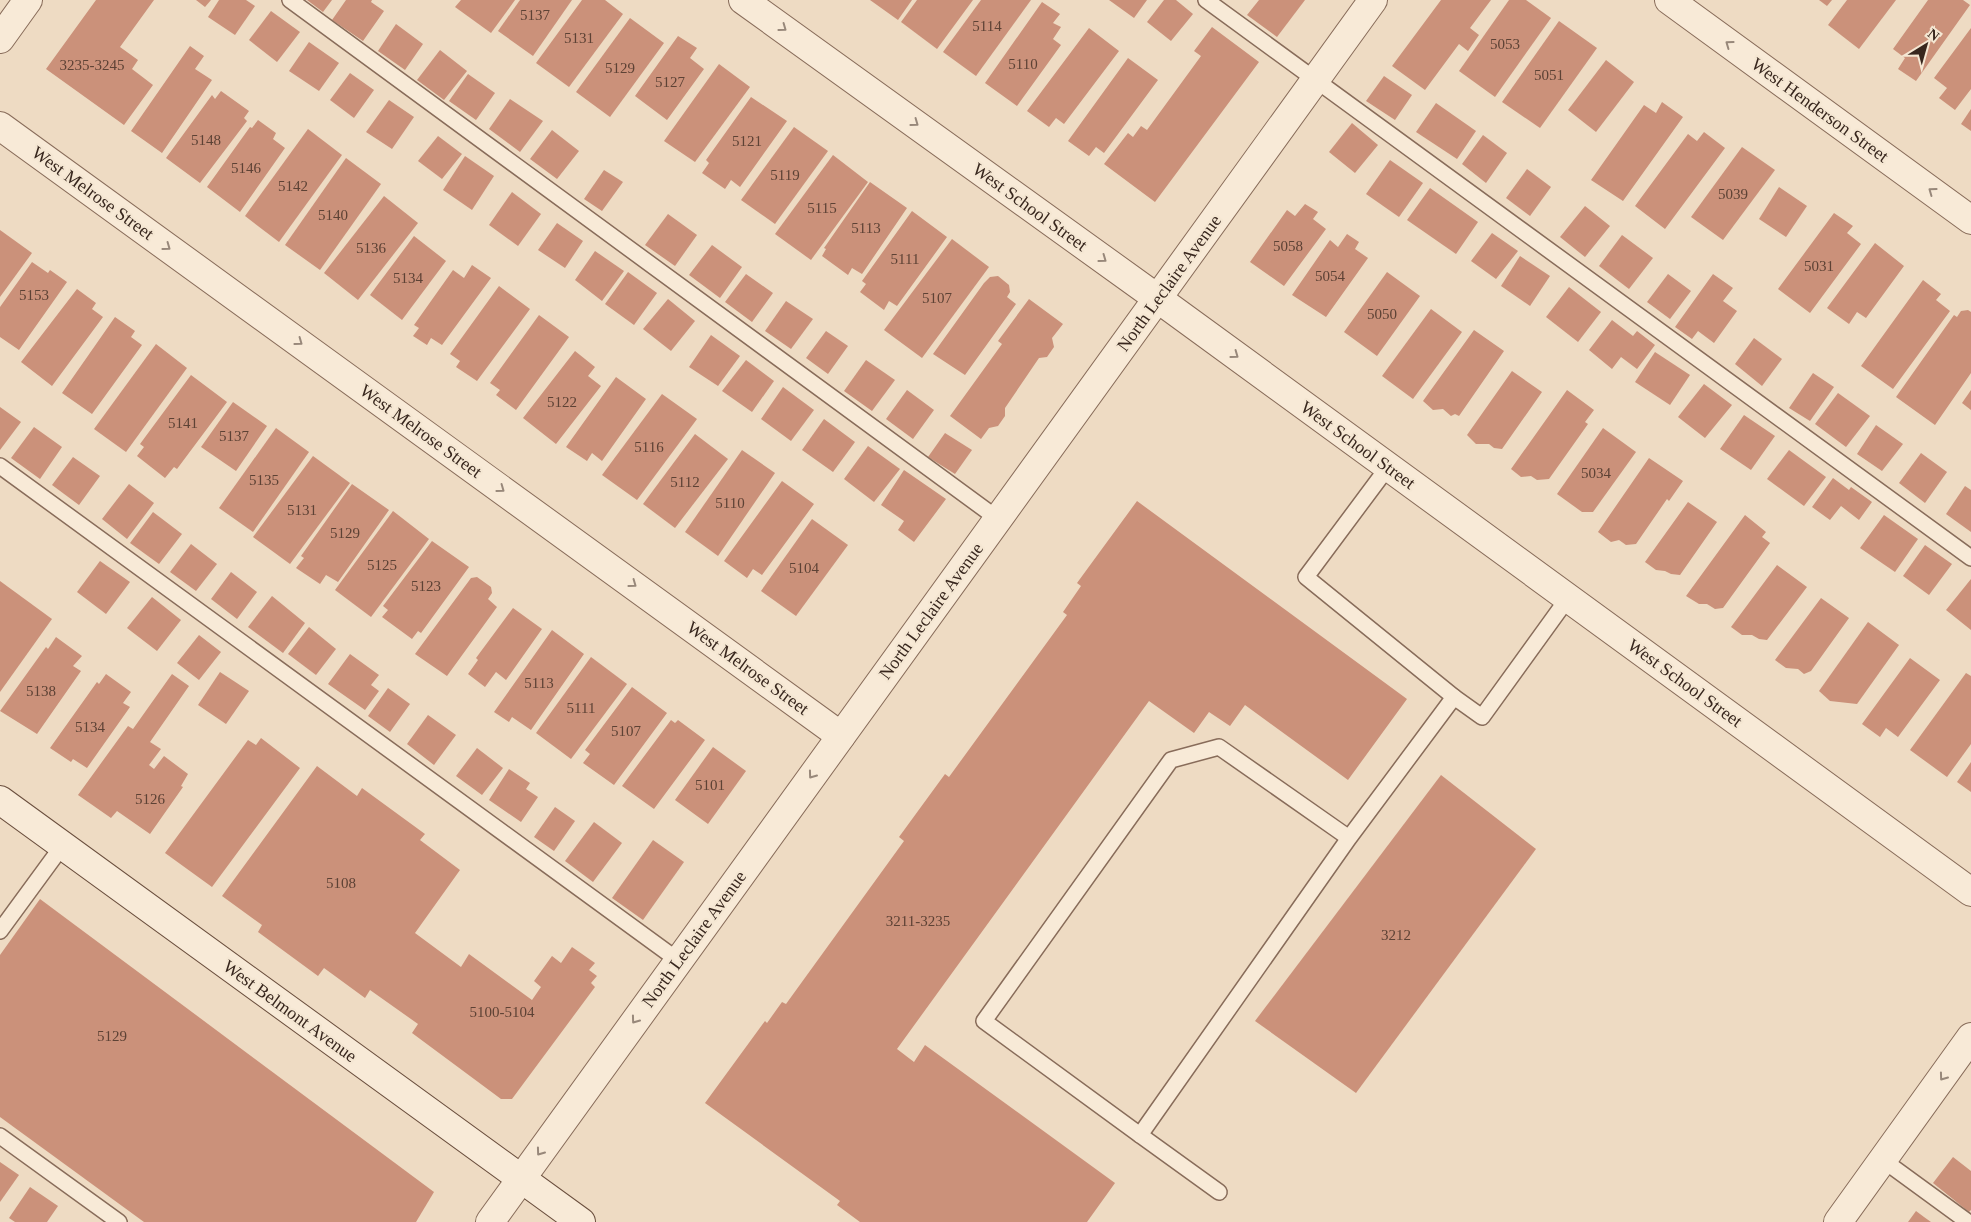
<svg xmlns="http://www.w3.org/2000/svg" width="1971" height="1222" font-family="'Times New Roman',serif">
<style>
.building{fill:#cb917a}
.lines{fill:none;stroke-linecap:round;stroke-linejoin:round}
.service-casing{stroke:#886c5a;stroke-width:18}
.minor-casing{stroke:#886c5a;stroke-width:30}
.tertiary-casing{stroke:#886c5a;stroke-width:30}
.secondary-casing{stroke:#6a4e3d;stroke-width:30}
.service{stroke:#f8ead7;stroke-width:15}
.minor{stroke:#f8ead7;stroke-width:28}
.tertiary{stroke:#f8ead7;stroke-width:28}
.secondary{stroke:#f8ead7;stroke-width:28}
.oneway{stroke:#98887a}
.labels{text-anchor:middle;stroke-width:4.5;stroke-linejoin:round;paint-order:stroke}
.number-label{font-size:15px;fill:#5d4235}
.street-label{font-size:18px;fill:#38271e;stroke:#f5e7d3}
</style>
<rect width="100%" height="100%" fill="#eedbc3"/>
<!-- building -->
<g class="building">
<polygon points="96,0 154,0 120,47 138,60 132,69 153,85 124,125 46,69"/>
<polygon points="196,0 211,0 205,7"/>
<polygon points="219,0 246,0 255,6 235,35 208,17"/>
<polygon points="307,0 332,0 323,12"/>
<polygon points="346,0 372,0 371,2 384,11 363,41 332,20"/>
<polygon points="461,0 515,0 491,33 455,7"/>
<polygon points="520,0 572,0 533,56 498,31"/>
<polygon points="582,0 605,0 623,14 569,87 536,63"/>
<polygon points="870,0 912,0 898,20"/>
<polygon points="917,0 973,0 937,49 901,22"/>
<polygon points="981,0 1031,0 976,76 943,52"/>
<polygon points="1109,0 1147,0 1134,18"/>
<polygon points="1164,0 1176,0 1193,14 1171,41 1147,22"/>
<polygon points="1259,0 1305,0 1277,37 1247,15"/>
<polygon points="1441,0 1491,0 1470,28 1479,35 1468,51 1459,44 1425,90 1392,66"/>
<polygon points="1509,0 1526,0 1551,18 1495,97 1459,71"/>
<polygon points="1819,0 1832,0 1827,6"/>
<polygon points="1847,0 1896,0 1859,49 1828,25"/>
<polygon points="1928,0 1963,0 1970,5 1916,81 1898,69 1905,58 1893,49"/>
<polygon points="1042,2 1060,14 1053,23 1061,27 1053,39 1061,45 1017,106 985,83"/>
<polygon points="271,11 300,32 277,62 249,40"/>
<polygon points="630,18 664,43 610,117 576,92"/>
<polygon points="1559,21 1597,48 1540,128 1502,102"/>
<polygon points="396,24 423,44 405,70 378,51"/>
<polygon points="1212,27 1259,62 1155,202 1104,164 1128,133 1133,137 1141,126 1147,130 1201,56 1194,51"/>
<polygon points="1089,28 1119,51 1064,124 1056,118 1049,127 1027,111"/>
<polygon points="1971,28 1971,89 1955,110 1939,98 1947,88 1934,78"/>
<polygon points="678,36 697,48 690,58 704,69 667,120 635,96"/>
<polygon points="309,42 339,63 319,91 289,71"/>
<polygon points="190,46 204,56 195,69 212,80 162,153 131,131"/>
<polygon points="440,50 467,71 444,100 417,80"/>
<polygon points="1128,58 1158,80 1104,153 1096,147 1089,156 1068,141"/>
<polygon points="1606,60 1634,82 1596,132 1568,110"/>
<polygon points="719,64 750,87 695,162 664,141"/>
<polygon points="350,73 374,90 354,118 330,100"/>
<polygon points="468,74 495,93 476,120 449,101"/>
<polygon points="1384,76 1412,95 1395,120 1366,101"/>
<polygon points="221,91 249,111 244,118 247,121 200,183 166,158 212,95 215,99"/>
<polygon points="751,97 787,121 740,187 731,180 725,189 702,173 709,163 706,160"/>
<polygon points="510,99 543,121 520,152 489,129"/>
<polygon points="389,100 414,117 392,149 366,132"/>
<polygon points="1662,102 1683,117 1623,201 1591,180 1644,105 1656,113"/>
<polygon points="1436,103 1476,131 1457,159 1416,132"/>
<polygon points="1971,109 1971,131 1961,124"/>
<polygon points="258,120 276,133 273,139 285,148 240,212 207,187 250,127 252,128"/>
<polygon points="1352,123 1378,145 1355,173 1329,152"/>
<polygon points="794,127 828,151 775,224 741,200"/>
<polygon points="308,129 342,155 279,242 245,216"/>
<polygon points="552,130 579,151 557,179 530,159"/>
<polygon points="1704,132 1725,148 1665,229 1635,206 1688,134 1697,141"/>
<polygon points="1483,135 1507,153 1486,183 1462,164"/>
<polygon points="438,136 462,154 442,179 418,161"/>
<polygon points="1742,147 1775,170 1723,240 1691,217"/>
<polygon points="833,155 868,182 811,260 775,234"/>
<polygon points="465,156 494,176 472,210 443,190"/>
<polygon points="346,158 381,184 320,270 285,245"/>
<polygon points="1390,160 1423,183 1399,217 1366,194"/>
<polygon points="1527,169 1551,187 1530,216 1506,198"/>
<polygon points="604,170 623,182 602,211 584,199"/>
<polygon points="870,182 907,208 862,274 852,268 848,275 822,256 826,249 824,248"/>
<polygon points="1779,187 1807,206 1786,237 1759,219"/>
<polygon points="1430,188 1478,222 1456,254 1407,220"/>
<polygon points="512,192 541,214 518,246 489,225"/>
<polygon points="384,196 418,223 358,300 324,273"/>
<polygon points="1305,204 1318,212 1313,219 1326,229 1284,286 1250,262 1287,210 1295,216"/>
<polygon points="1585,206 1610,226 1585,257 1560,237"/>
<polygon points="912,211 947,237 897,306 889,301 884,310 860,292 866,284 862,281"/>
<polygon points="1834,213 1853,226 1847,233 1861,244 1810,313 1778,289"/>
<polygon points="668,214 697,235 675,266 645,245"/>
<polygon points="557,223 583,241 565,268 538,250"/>
<polygon points="0,230 32,253 0,297"/>
<polygon points="1492,233 1518,251 1496,279 1471,261"/>
<polygon points="1347,234 1359,242 1355,249 1368,258 1326,317 1292,295 1330,240 1338,247"/>
<polygon points="1622,235 1653,258 1629,289 1599,266"/>
<polygon points="414,236 446,261 402,320 370,295"/>
<polygon points="952,239 989,267 922,358 884,330"/>
<polygon points="1875,243 1904,266 1866,318 1857,312 1849,324 1827,308"/>
<polygon points="712,245 742,267 720,298 689,275"/>
<polygon points="595,251 624,271 602,301 575,280"/>
<polygon points="1520,256 1550,276 1530,306 1501,286"/>
<polygon points="32,262 48,273 50,270 67,282 19,350 0,337 0,307"/>
<polygon points="472,265 491,278 442,345 431,338 427,345 413,336 419,328 414,325 453,270 464,278"/>
<polygon points="628,272 657,293 634,325 605,304"/>
<polygon points="1387,272 1420,296 1377,356 1344,332"/>
<polygon points="746,274 773,293 752,322 725,302"/>
<polygon points="1668,274 1691,291 1670,319 1647,302"/>
<polygon points="1713,274 1733,288 1723,301 1737,311 1714,343 1698,331 1692,339 1675,327"/>
<polygon points="998,276 1009,285 1010,292 1007,297 1016,304 965,375 933,354 984,283 990,277"/>
<polygon points="1923,280 1941,294 1936,300 1950,311 1893,389 1861,366"/>
<polygon points="499,286 530,309 477,381 456,367 460,361 450,354"/>
<polygon points="1569,287 1601,312 1578,342 1546,317"/>
<polygon points="77,289 96,303 92,309 103,317 52,386 21,362"/>
<polygon points="668,299 695,321 671,351 643,329"/>
<polygon points="1029,299 1063,324 1052,338 1054,347 1047,357 1039,358 1005,408 1005,416 998,426 989,428 981,439 950,416 1002,344 998,341"/>
<polygon points="786,301 813,319 791,349 765,331"/>
<polygon points="1431,309 1462,332 1413,399 1382,376"/>
<polygon points="1968,310 1971,312 1971,373 1935,425 1896,397 1954,315 1957,317 1961,311"/>
<polygon points="539,315 569,337 516,410 496,395 500,390 490,383"/>
<polygon points="115,317 135,331 131,337 142,345 92,414 62,393"/>
<polygon points="1612,320 1633,336 1637,331 1655,345 1637,369 1621,357 1612,369 1589,350"/>
<polygon points="1474,330 1504,351 1459,416 1455,414 1451,416 1443,409 1433,410 1423,401"/>
<polygon points="826,331 848,346 828,374 806,358"/>
<polygon points="711,335 740,356 718,386 689,367"/>
<polygon points="1754,338 1782,359 1762,386 1735,364"/>
<polygon points="156,344 187,368 126,452 94,429"/>
<polygon points="575,351 595,367 588,376 601,386 556,444 523,418"/>
<polygon points="1655,352 1690,375 1670,405 1635,382"/>
<polygon points="746,360 774,381 752,412 722,391"/>
<polygon points="866,360 895,380 872,411 844,391"/>
<polygon points="1512,371 1542,392 1502,449 1494,448 1489,444 1476,444 1467,435"/>
<polygon points="1813,373 1834,387 1810,421 1789,408"/>
<polygon points="191,375 227,402 177,469 174,467 165,478 137,456 144,447 140,444"/>
<polygon points="616,377 646,399 602,461 592,453 587,461 566,447"/>
<polygon points="1704,384 1732,405 1705,438 1678,417"/>
<polygon points="783,387 814,410 791,441 761,419"/>
<polygon points="907,390 934,410 913,439 886,419"/>
<polygon points="1567,390 1594,410 1585,422 1588,424 1549,479 1537,480 1531,476 1521,477 1511,469"/>
<polygon points="1971,390 1971,410 1962,403"/>
<polygon points="1838,393 1870,416 1846,447 1815,424"/>
<polygon points="662,394 697,419 637,500 602,475"/>
<polygon points="233,402 267,426 236,471 201,447"/>
<polygon points="0,407 21,422 0,450"/>
<polygon points="1744,415 1775,436 1751,470 1720,449"/>
<polygon points="824,419 855,442 833,472 802,450"/>
<polygon points="1876,425 1903,444 1882,471 1857,454"/>
<polygon points="34,427 62,447 40,479 11,458"/>
<polygon points="276,428 309,452 253,532 219,508"/>
<polygon points="1603,428 1636,452 1593,512 1582,512 1557,494"/>
<polygon points="945,433 972,450 955,474 928,457"/>
<polygon points="695,434 728,459 675,528 643,504"/>
<polygon points="868,446 900,469 874,502 844,479"/>
<polygon points="742,450 775,473 718,556 685,532"/>
<polygon points="1789,450 1826,477 1804,506 1767,479"/>
<polygon points="1921,453 1947,472 1925,503 1899,483"/>
<polygon points="313,456 350,483 290,564 253,537"/>
<polygon points="73,457 100,476 79,505 52,485"/>
<polygon points="1649,458 1683,481 1669,501 1667,499 1636,544 1626,545 1619,540 1611,542 1598,532"/>
<polygon points="904,470 946,499 914,542 898,530 904,521 881,505"/>
<polygon points="1833,478 1849,490 1851,487 1872,502 1859,520 1841,506 1830,520 1812,507"/>
<polygon points="782,481 814,504 762,575 753,569 747,578 724,561"/>
<polygon points="129,484 154,503 127,539 102,519"/>
<polygon points="352,484 389,510 338,582 326,575 320,584 296,568 304,558 301,556"/>
<polygon points="1965,486 1971,490 1971,532 1946,514"/>
<polygon points="1137,501 1407,699 1348,780 1245,705 1230,726 1209,712 1194,733 1149,701 897,1049 914,1062 925,1045 1115,1183 1087,1222 860,1222 837,1205 840,1201 705,1103 765,1021 767,1023 782,1002 786,1004 904,841 899,837 945,774 949,777 1067,615 1063,612 1081,586 1077,583"/>
<polygon points="1688,502 1717,522 1680,575 1671,574 1665,571 1656,570 1645,562"/>
<polygon points="393,511 429,539 371,617 335,590"/>
<polygon points="153,512 182,534 159,564 130,543"/>
<polygon points="1745,515 1766,532 1762,537 1770,543 1723,608 1715,609 1707,604 1699,604 1686,596"/>
<polygon points="1884,515 1918,539 1895,572 1860,548"/>
<polygon points="812,519 848,545 796,616 761,591"/>
<polygon points="432,541 469,567 421,633 418,631 412,639 382,617 388,610 383,606"/>
<polygon points="191,544 217,564 196,591 170,572"/>
<polygon points="1925,545 1952,564 1929,595 1903,576"/>
<polygon points="100,561 130,582 106,614 77,592"/>
<polygon points="1777,565 1807,587 1767,640 1759,639 1752,635 1742,635 1731,627"/>
<polygon points="231,572 257,592 237,619 211,599"/>
<polygon points="477,577 491,587 492,593 488,599 497,607 447,676 415,654 471,578"/>
<polygon points="1971,579 1971,630 1946,610"/>
<polygon points="0,581 52,619 0,692"/>
<polygon points="272,596 305,623 283,653 248,627"/>
<polygon points="152,597 181,620 157,651 127,628"/>
<polygon points="1821,598 1849,618 1811,671 1804,674 1798,669 1786,668 1775,660"/>
<polygon points="513,608 542,629 506,680 496,672 485,687 468,674 478,660 476,658"/>
<polygon points="1868,622 1899,645 1857,704 1830,701 1819,691"/>
<polygon points="309,627 336,649 316,675 288,654"/>
<polygon points="552,630 584,654 531,730 512,717 509,722 494,712"/>
<polygon points="199,635 221,652 199,680 177,663"/>
<polygon points="56,637 82,656 73,666 81,671 37,734 0,711 46,647 48,649"/>
<polygon points="350,654 379,675 371,685 379,691 365,710 328,684"/>
<polygon points="591,657 627,684 571,759 536,733"/>
<polygon points="1910,658 1940,680 1898,737 1886,728 1880,737 1862,724"/>
<polygon points="220,672 249,691 226,724 198,705"/>
<polygon points="1966,673 1971,676 1971,744 1947,777 1910,750"/>
<polygon points="106,674 131,692 123,703 130,707 87,768 73,759 71,762 50,748 97,682 99,684"/>
<polygon points="172,674 189,686 150,742 161,749 149,765 154,769 164,756 188,774 181,786 183,787 150,834 117,811 111,818 78,795 128,726 133,729"/>
<polygon points="632,687 667,713 614,785 583,763 590,754 585,750"/>
<polygon points="388,688 410,704 390,732 368,716"/>
<polygon points="428,715 456,735 434,765 407,744"/>
<polygon points="671,720 675,723 678,720 705,740 654,809 622,786"/>
<polygon points="261,738 300,768 212,887 165,853 248,740 256,745"/>
<polygon points="713,747 746,771 708,824 675,800"/>
<polygon points="477,748 503,768 482,795 456,776"/>
<polygon points="1971,762 1971,792 1957,782"/>
<polygon points="317,766 357,796 362,788 425,834 420,840 460,870 415,933 461,967 469,954 532,1000 541,987 534,981 552,956 561,963 572,947 595,963 589,970 597,976 591,983 595,987 512,1099 501,1099 412,1033 418,1024 370,990 365,998 324,968 318,976 258,932 262,925 222,896"/>
<polygon points="509,769 530,783 526,789 538,797 521,822 489,800"/>
<polygon points="1441,775 1536,849 1356,1093 1255,1021"/>
<polygon points="555,807 575,821 554,851 534,837"/>
<polygon points="594,822 622,843 593,882 565,861"/>
<polygon points="653,840 684,862 643,920 612,898"/>
<polygon points="40,899 434,1192 416,1222 144,1222 0,1117 0,955"/>
<polygon points="1953,1157 1971,1171 1971,1210 1969,1212 1933,1183"/>
<polygon points="0,1162 19,1175 0,1202"/>
<polygon points="30,1187 58,1206 47,1222 15,1222 9,1218"/>
<polygon points="1916,1211 1924,1217 1931,1222 1908,1222"/>
</g>
<g class="lines">
<!-- service casing -->
<g class="service-casing">
<g id="service">
<polyline points="290,0 998,519"/>
<polyline points="1206,0 1971,558"/>
<polyline points="0,466 679,961"/>
<polyline points="1388,467 1306,577 1454,697"/>
<polyline points="1349,838 1140,1135 984,1021 1171,760 1219,747 1349,838 1454,697 1482,717 1568,598"/>
<polyline points="0,931 63,845"/>
<polyline points="1140,1135 1219,1192"/>
<polyline points="0,1136 119,1222"/>
<polyline points="1883,1160 1968,1222"/>
</g>
</g>
<!-- minor casing -->
<g class="minor-casing">
<g id="minor">
<polyline points="743,0 1157,298 1971,892"/>
<polyline points="1669,0 1971,220"/>
<polyline points="0,126 841,736"/>
<polyline points="490,1222 1373,0"/>
<polyline points="1838,1222 1971,1037"/>
</g>
</g>
<!-- tertiary casing -->
<g class="tertiary-casing">
<polyline id="tertiary" points="0,39 28,0"/>
</g>
<!-- secondary casing -->
<g class="secondary-casing">
<polyline id="secondary" points="0,800 581,1222"/>
</g>
<!-- service -->
<use href="#service" class="service"/>
<!-- minor -->
<use href="#minor" class="minor"/>
<!-- tertiary -->
<use href="#tertiary" class="tertiary"/>
<!-- secondary -->
<use href="#secondary" class="secondary"/>
</g>
<!-- one-way arrows -->
<defs><path id="oneway-chevron" d="M-2-3.5L2.5 0L-2 3.5" fill="none" stroke-width="1.6" stroke-linecap="round" stroke-linejoin="round" transform="scale(1.25)"/></defs>
<g class="oneway">
<use href="#oneway-chevron" transform="translate(783 28) rotate(36)"/>
<use href="#oneway-chevron" transform="translate(1729 44) rotate(-144)"/>
<use href="#oneway-chevron" transform="translate(915 123) rotate(36)"/>
<use href="#oneway-chevron" transform="translate(1932 191) rotate(-144)"/>
<use href="#oneway-chevron" transform="translate(167 247) rotate(36)"/>
<use href="#oneway-chevron" transform="translate(1103 259) rotate(36)"/>
<use href="#oneway-chevron" transform="translate(299 342) rotate(36)"/>
<use href="#oneway-chevron" transform="translate(1235 355) rotate(36)"/>
<use href="#oneway-chevron" transform="translate(501 489) rotate(36)"/>
<use href="#oneway-chevron" transform="translate(633 584) rotate(36)"/>
<use href="#oneway-chevron" transform="translate(812 775) rotate(126)"/>
<use href="#oneway-chevron" transform="translate(635 1020) rotate(126)"/>
<use href="#oneway-chevron" transform="translate(1943 1077) rotate(126)"/>
<use href="#oneway-chevron" transform="translate(540 1152) rotate(126)"/>
</g>
<g class="labels">
<!-- number labels -->
<g class="number-label">
<text x="535" y="20">5137</text>
<text x="987" y="31">5114</text>
<text x="579" y="43">5131</text>
<text x="1505" y="49">5053</text>
<text x="1023" y="69">5110</text>
<text x="92" y="70">3235-3245</text>
<text x="620" y="73">5129</text>
<text x="1549" y="80">5051</text>
<text x="670" y="87">5127</text>
<text x="206" y="145">5148</text>
<text x="747" y="146">5121</text>
<text x="246" y="173">5146</text>
<text x="785" y="180">5119</text>
<text x="293" y="191">5142</text>
<text x="1733" y="199">5039</text>
<text x="822" y="213">5115</text>
<text x="333" y="220">5140</text>
<text x="866" y="233">5113</text>
<text x="1288" y="251">5058</text>
<text x="371" y="253">5136</text>
<text x="905" y="264">5111</text>
<text x="1819" y="271">5031</text>
<text x="1330" y="281">5054</text>
<text x="408" y="283">5134</text>
<text x="34" y="300">5153</text>
<text x="937" y="303">5107</text>
<text x="1382" y="319">5050</text>
<text x="562" y="407">5122</text>
<text x="183" y="428">5141</text>
<text x="234" y="441">5137</text>
<text x="649" y="452">5116</text>
<text x="1596" y="478">5034</text>
<text x="264" y="485">5135</text>
<text x="685" y="487">5112</text>
<text x="730" y="508">5110</text>
<text x="302" y="515">5131</text>
<text x="345" y="538">5129</text>
<text x="382" y="570">5125</text>
<text x="804" y="573">5104</text>
<text x="426" y="591">5123</text>
<text x="539" y="688">5113</text>
<text x="41" y="696">5138</text>
<text x="581" y="713">5111</text>
<text x="90" y="732">5134</text>
<text x="626" y="736">5107</text>
<text x="710" y="790">5101</text>
<text x="150" y="804">5126</text>
<text x="341" y="888">5108</text>
<text x="918" y="926">3211-3235</text>
<text x="1396" y="940">3212</text>
<text x="502" y="1017">5100-5104</text>
<text x="112" y="1041">5129</text>
</g>
<!-- street labels -->
<g class="street-label">
<text transform="translate(1820 110) rotate(36)" y="6">West Henderson Street</text>
<text transform="translate(93 193) rotate(36)" y="6">West Melrose Street</text>
<text transform="translate(1030 207) rotate(36)" y="6">West School Street</text>
<text transform="translate(1169 283) rotate(-54)" y="6">North Leclaire Avenue</text>
<text transform="translate(421 431) rotate(36)" y="6">West Melrose Street</text>
<text transform="translate(1358 445) rotate(36)" y="6">West School Street</text>
<text transform="translate(931 611) rotate(-54)" y="6">North Leclaire Avenue</text>
<text transform="translate(748 668) rotate(36)" y="6">West Melrose Street</text>
<text transform="translate(1685 683) rotate(36)" y="6">West School Street</text>
<text transform="translate(694 939) rotate(-54)" y="6">North Leclaire Avenue</text>
<text transform="translate(290 1011) rotate(36)" y="6">West Belmont Avenue</text>
</g>
</g>
<!-- north arrow -->
<g transform="translate(1926 45) rotate(37)" stroke="#f5e7d3" stroke-width="4" paint-order="stroke">
<path d="M0-4L9 19L0 12L-9 19Z" fill="#38271e"/>
<text y="-8" font-size="14" font-weight="bold" text-anchor="middle" fill="#38271e">N</text>
</g>
</svg>
